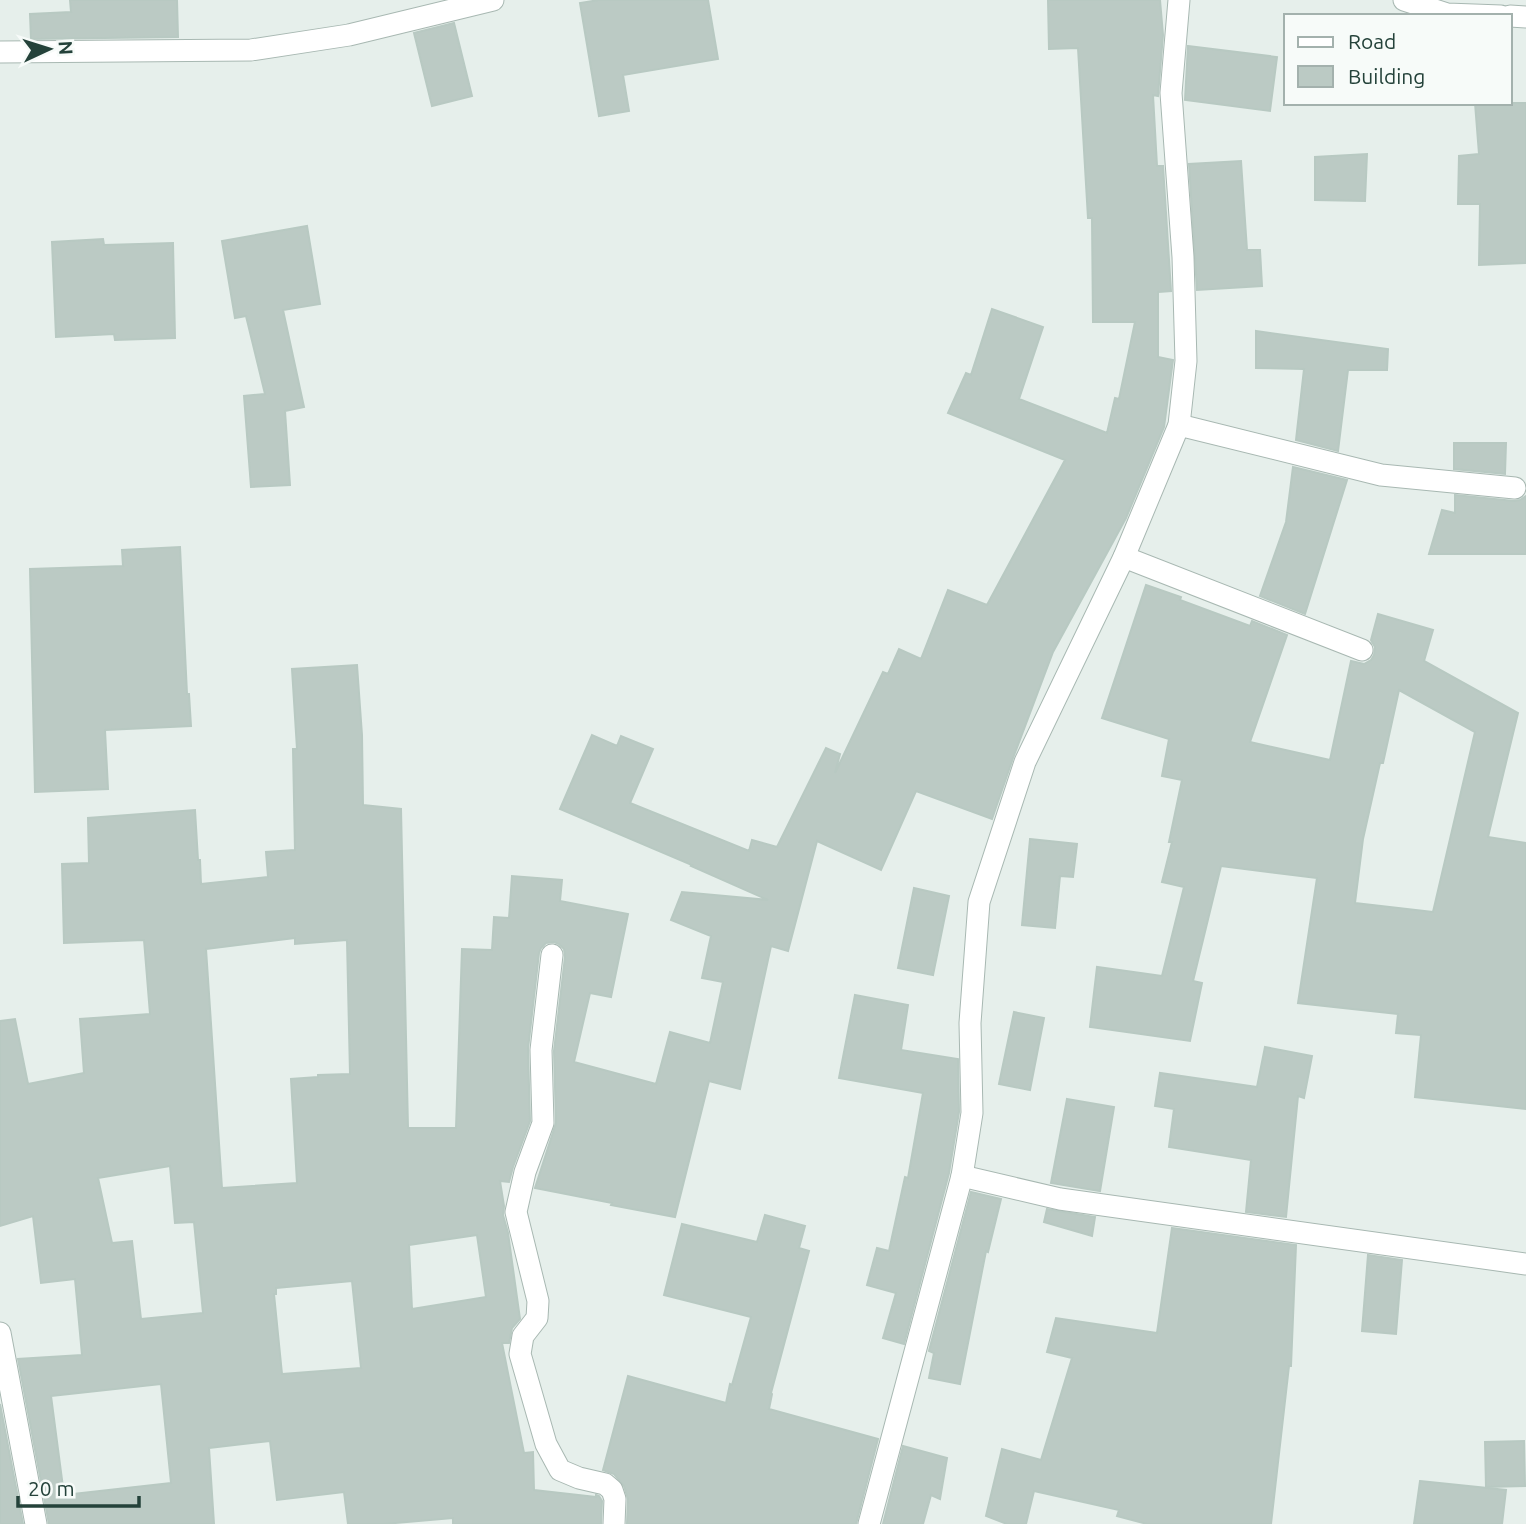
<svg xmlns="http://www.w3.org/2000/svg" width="1526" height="1524" font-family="Ubuntu,sans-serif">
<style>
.building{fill:#bbcac4;stroke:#b8c9c2;stroke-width:2;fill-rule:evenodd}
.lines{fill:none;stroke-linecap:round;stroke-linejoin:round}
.minor-casing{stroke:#a8b8b2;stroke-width:23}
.minor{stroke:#fff;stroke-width:21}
</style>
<rect width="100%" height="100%" fill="#e6efeb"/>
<!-- building -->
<g class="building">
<polygon points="70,0 177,0 178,37 31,39 30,14 71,12"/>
<polygon points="599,0 708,0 718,59 623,75 629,111 599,116 580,3"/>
<path d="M1048,0H1160L1163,35L1158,96L1153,95L1157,166H1163L1171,291L1158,292V357L1173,360L1164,427L1126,518L1053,652L1013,758L992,819L916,791L881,870L817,841L788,951L771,946L740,1089L709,1081L675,1217L611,1205L612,1203L535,1188L556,1123L554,1051L565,957L564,949L559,944L554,942L546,943L541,948L539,953L528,1049L530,1121L513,1167L509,1182L500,1181L504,1206L503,1215L508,1233L520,1319L512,1328L509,1343H502L524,1453L533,1452L534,1490L596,1497V1495L599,1496L602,1501L601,1524H453V1518L384,1524H348L344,1492L277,1500L270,1441L209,1448L214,1524H49L18,1359L82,1355L75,1279L41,1283L33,1216L0,1226V1021L15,1019L28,1084L84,1073L80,1019L150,1014L144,940L64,943L62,864L89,863L88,818L195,810L198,860H200L201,884L268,877L266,852L295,850L293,749H297L292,669L357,665L362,735L363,805L401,809L408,1128H456L462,949L492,950L494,917L509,918L512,876L562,880L560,901L628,914L611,997L590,993L574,1062L656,1084L670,1032L710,1043L723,982L702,978L711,936L671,920L682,892L768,900L691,866L692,865L560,809L592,735L617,746L621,736L653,749L630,803L749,851L752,840L777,847L826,748L840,754L835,773L883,672L888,674L899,649L921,659L948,590L987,605L1065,460L948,413L966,373L971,375L992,309L1043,327L1019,399L1107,433L1115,398L1119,399L1135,322H1093L1092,218H1088L1078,48L1049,49ZM295,938V944L347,940L350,1074L318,1075V1077L291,1079L297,1183L222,1188L206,949ZM170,1166L175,1223L194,1222L203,1313L141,1319L132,1241L112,1243L98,1178ZM477,1235L486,1297L412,1309L409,1245ZM352,1281L361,1368L282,1374L274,1294H276V1288ZM161,1384L171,1483L64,1495L51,1396Z"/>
<polygon points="454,23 472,96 432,106 414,33"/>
<polygon points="1188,46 1277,57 1270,111 1185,100"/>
<polygon points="1475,103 1526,103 1526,263 1479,265 1480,204 1458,204 1459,156 1479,154"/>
<polygon points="1367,154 1365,201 1315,200 1315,157"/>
<polygon points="1241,161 1247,250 1260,250 1262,286 1197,290 1189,164"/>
<polygon points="307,226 320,304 283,310 304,407 285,411 290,485 251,487 244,396 265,394 246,316 235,318 222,241"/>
<polygon points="103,239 104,245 173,243 175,338 115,340 114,334 56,337 52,242"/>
<polygon points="1256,331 1388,349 1387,370 1348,370 1338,451 1296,440 1304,369 1256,368"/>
<polygon points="1454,443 1506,443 1505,474 1454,469"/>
<polygon points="1293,467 1347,480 1305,614 1260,596 1286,522"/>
<polygon points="1455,495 1514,501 1520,500 1526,496 1526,554 1429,554 1442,510 1455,513"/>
<polygon points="180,547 187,694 189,694 191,726 105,730 108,789 35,792 30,569 123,566 122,550"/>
<path d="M1146,585L1181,597L1180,600L1250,626L1252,621L1287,635L1250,742L1330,760L1351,661L1364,664L1371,660L1374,655L1375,647L1371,640L1378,614L1433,630L1424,661L1518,713L1488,837L1526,843V1109L1415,1097L1421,1035L1396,1033L1398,1014L1298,1003L1317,878L1221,866L1193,981L1202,983L1190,1041L1090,1027L1097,967L1162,976L1184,887L1162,882L1172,842H1169L1182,780L1162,776L1169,739L1102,718ZM1399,690L1475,732L1433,912L1355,903L1363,839L1380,763H1383Z"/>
<polygon points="1030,839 1077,844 1073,877 1060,876 1055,928 1022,925"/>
<polygon points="914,888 949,896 933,975 898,968"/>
<polygon points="855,995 908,1005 901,1050 958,1059 959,1112 949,1173 904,1344 883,1338 896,1293 867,1285 877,1248 889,1251 905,1177 908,1178 923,1093 839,1078"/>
<polygon points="1014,1012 1044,1018 1030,1090 999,1084"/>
<polygon points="1265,1047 1312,1056 1304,1098 1298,1096 1286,1217 1246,1212 1251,1160 1169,1147 1174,1109 1155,1106 1160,1073 1257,1087"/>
<polygon points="1067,1099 1114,1107 1100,1191 1051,1183"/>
<polygon points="971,1192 1001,1199 988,1252 986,1251 960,1384 929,1378 934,1353 929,1351"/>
<polygon points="1047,1209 1095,1217 1092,1236 1044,1222"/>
<polygon points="765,1215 805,1226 799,1248 809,1251 771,1393 772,1394 769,1409 878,1439 856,1524 627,1524 628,1499 624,1486 614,1474 603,1470 628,1376 726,1403 730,1384 732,1385 751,1317 664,1295 682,1224 757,1242"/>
<polygon points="1172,1228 1296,1245 1291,1366 1289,1366 1271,1524 1147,1524 1117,1516 1119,1510 1034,1491 1026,1524 1007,1524 986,1516 1002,1449 1041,1460 1072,1358 1047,1352 1056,1318 1157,1333"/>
<polygon points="1368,1255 1402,1260 1396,1334 1362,1331"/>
<polygon points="0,1404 23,1524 0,1524"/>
<polygon points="1524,1441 1525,1486 1486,1487 1485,1442"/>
<polygon points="903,1446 947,1458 940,1499 931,1495 923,1524 883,1524"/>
<polygon points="1420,1481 1506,1490 1502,1524 1414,1524"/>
</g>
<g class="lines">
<!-- minor casing -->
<g class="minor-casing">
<g id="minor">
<polyline points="1404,0 1447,14 1501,16"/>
<polyline points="1510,16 1526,17"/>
<polyline points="0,52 251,50 349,35 493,0"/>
<polyline points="1179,425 1381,475 1515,488"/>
<polyline points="1124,557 1362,650"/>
<polyline points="552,955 541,1050 543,1123 525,1172 516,1212 538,1301 537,1318 523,1336 520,1354 546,1444 560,1470 579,1478 605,1484 612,1490 615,1499 614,1524"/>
<polyline points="962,1176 1060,1199 1526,1264"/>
<polyline points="0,1333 36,1524"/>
<polyline points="869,1524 962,1176 972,1113 970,1023 979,902 1025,762 1124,557 1179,425 1186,361 1183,257 1171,93 1179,0"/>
</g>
</g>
<!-- minor -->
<use href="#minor" class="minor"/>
</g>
<!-- legend -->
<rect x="1284" y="14" width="228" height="91" fill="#f7fbf9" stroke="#a3b1ad" stroke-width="2"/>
<rect x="1298" y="37" width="35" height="10" fill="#ffffff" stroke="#a3b1ad" stroke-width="2"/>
<text x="1348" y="49" font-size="21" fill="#24423a">Road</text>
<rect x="1298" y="66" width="35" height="21" fill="#bbcac4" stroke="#a3b1ad" stroke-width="2"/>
<text x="1348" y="84" font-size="21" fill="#24423a">Building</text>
<!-- north arrow -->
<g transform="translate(49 49) rotate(86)" stroke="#f7fbf9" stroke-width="5" paint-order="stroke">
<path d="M0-5L12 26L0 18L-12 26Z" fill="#24423a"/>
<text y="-10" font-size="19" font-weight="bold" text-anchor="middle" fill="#24423a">N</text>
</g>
<!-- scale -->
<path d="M18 1496v10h121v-10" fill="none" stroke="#24423a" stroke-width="3.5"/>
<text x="28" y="1496" font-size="21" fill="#24423a" stroke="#f7fbf9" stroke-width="5" paint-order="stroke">20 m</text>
</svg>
